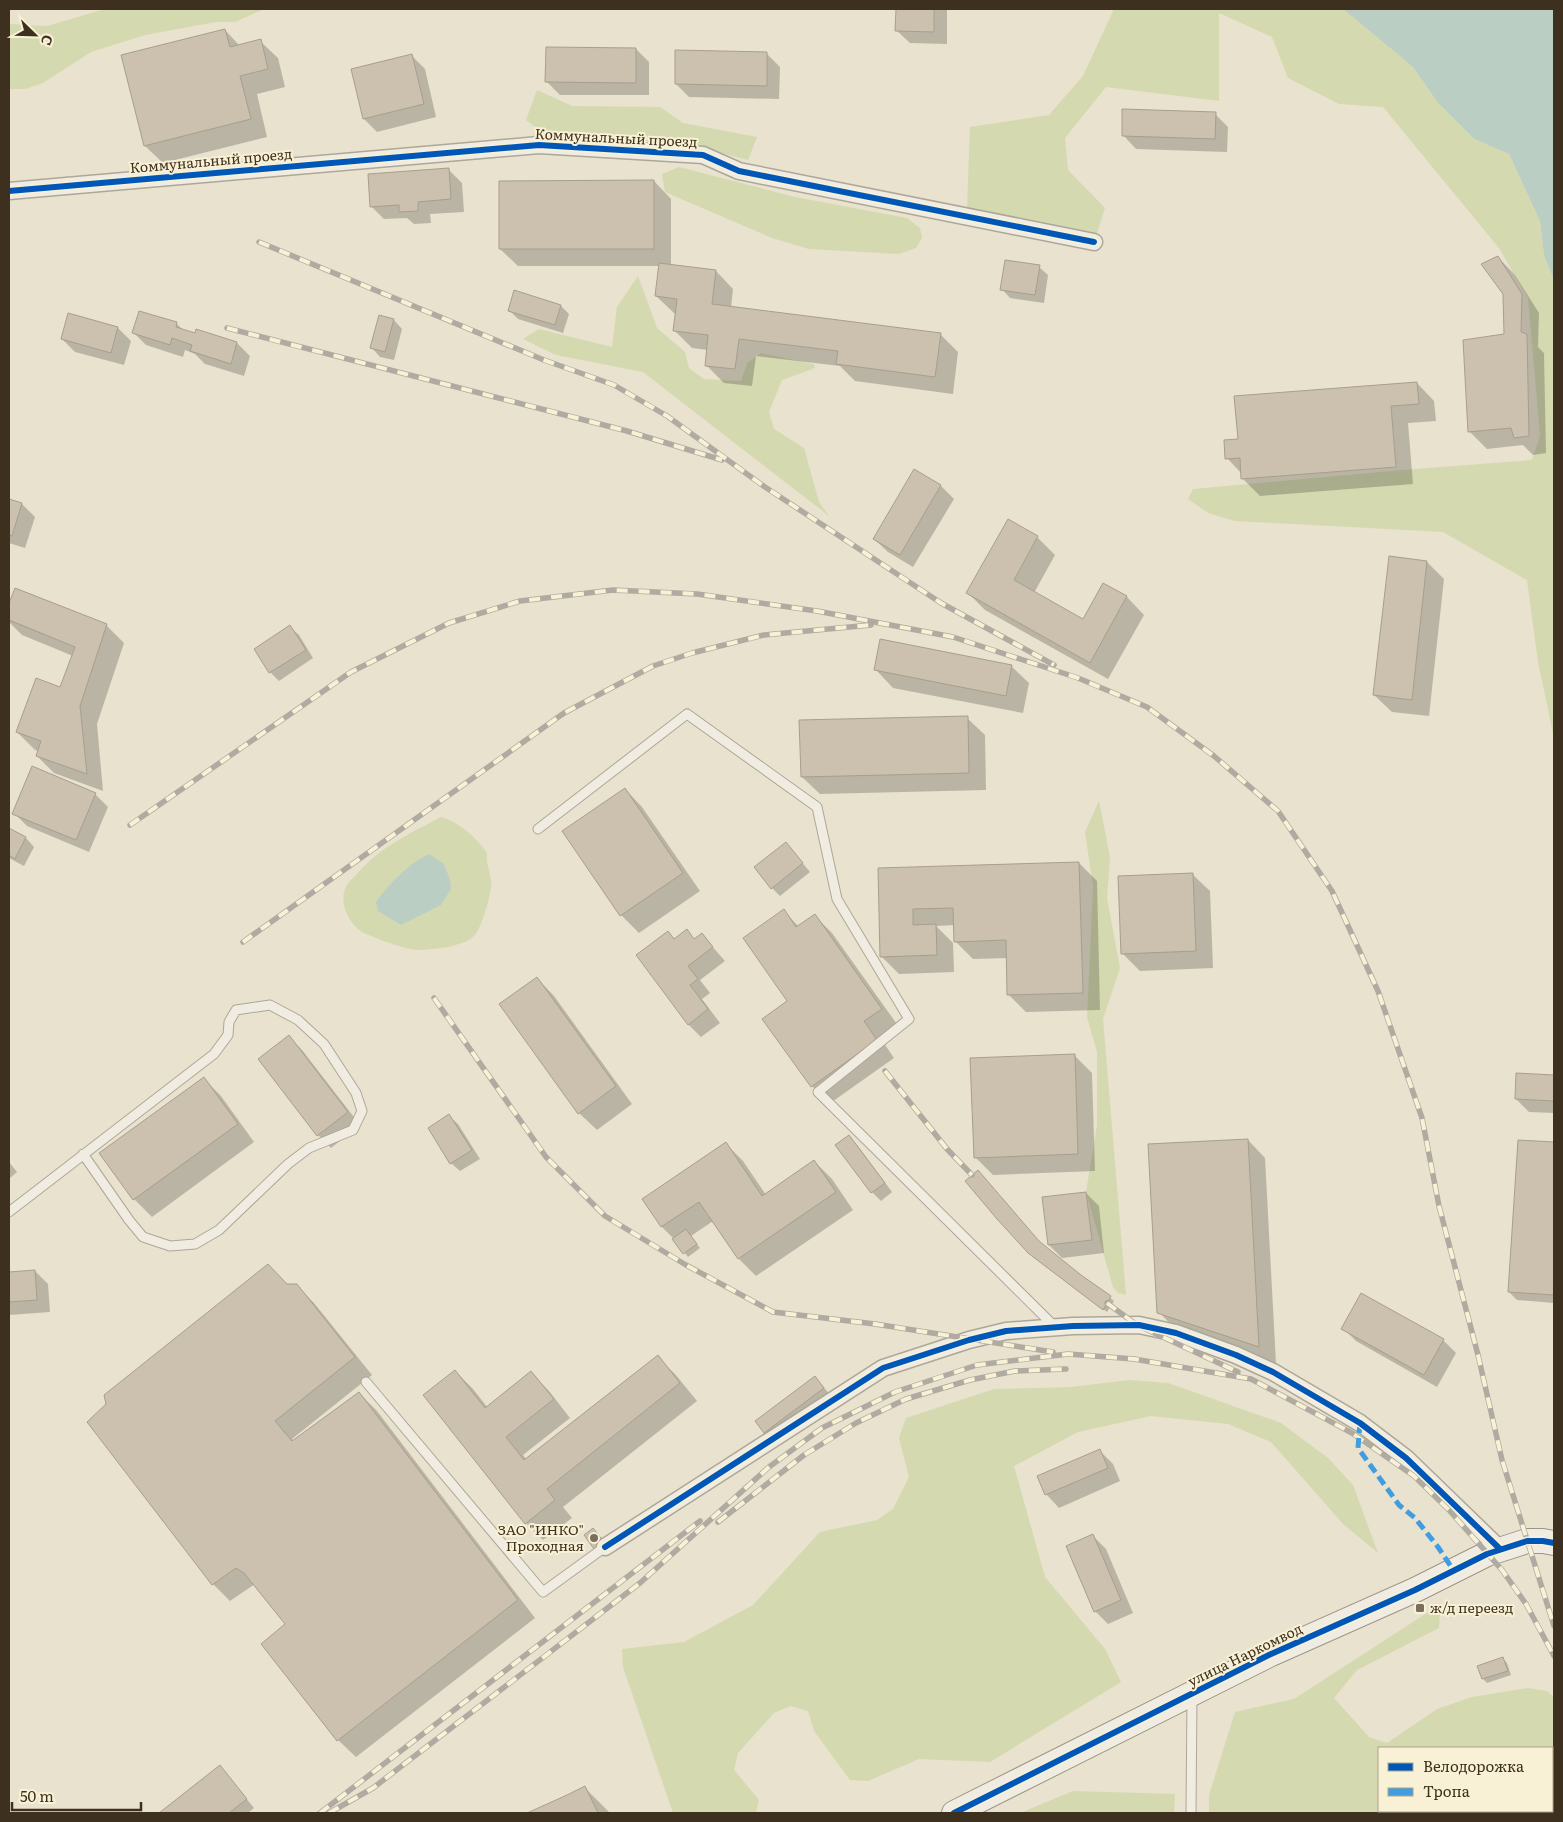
<svg xmlns="http://www.w3.org/2000/svg" width="1563" height="1822" font-family="Literata,serif">
<style>
.green{fill:#d5d9b0;fill-rule:evenodd}
.water{fill:#bacec4}
.shadow{fill:#0003}
.building{fill:#ccc1af;stroke:#a99e8d}
.lines{fill:none;stroke-linecap:round;stroke-linejoin:round}
.lane-casing{stroke:#ada797;stroke-width:11}
.street-casing{stroke:#ada797;stroke-width:19}
.secondary-casing{stroke:#9d9687;stroke-width:26}
.lane{stroke:#f0ece1;stroke-width:9}
.street{stroke:#f0ece1;stroke-width:16}
.secondary{stroke:#f0ece1;stroke-width:24}
.rail-casing{stroke:#afaba1;stroke-width:5.5}
.rail{stroke:#f9f1d5;stroke-width:4;stroke-dasharray:11;stroke-linecap:butt}
.quiet{stroke:#3f9de0;stroke-width:5;stroke-dasharray:10 5;stroke-linecap:butt}
.cycleway-casing{stroke:#f9f1d5;stroke-width:9}
.cycleway{stroke:#0057b8;stroke-width:6}
.poi-dot{fill:#7a6e5c;stroke:#f9f1d5;stroke-width:2}
.labels{text-anchor:middle;stroke-width:4;stroke-linejoin:round;paint-order:stroke}
.street-label{font-size:14px;fill:#3e301e;stroke:#f9f1d5}
.poi-label{font-size:14px;fill:#3e301e;stroke:#f9f1d5;text-anchor:end}
</style>
<rect width="100%" height="100%" fill="#e8e2ce"/>
<!-- green -->
<g class="green">
<polygon points="105,9 264,9 235,22 216,22 145,35 91,52 43,83 25,89 9,89 9,24 47,26"/>
<polygon points="1114,9 1343,9 1413,67 1438,103 1474,139 1509,154 1540,221 1544,255 1554,280 1554,738 1538,662 1527,580 1443,532 1235,521 1208,513 1188,499 1193,489 1402,470 1532,460 1540,436 1528,298 1499,248 1383,107 1339,104 1288,78 1272,37 1219,13 1219,101 1106,87 1065,138 1068,170 1105,208 1096,236 967,207 970,127 1049,115 1083,76"/>
<polygon points="537,90 572,106 660,107 683,123 757,137 748,160 683,143 547,136 526,120"/>
<polygon points="679,167 795,197 907,218 920,228 922,238 916,248 899,254 809,249 772,238 665,192 662,174"/>
<polygon points="638,276 657,328 685,352 689,368 704,379 741,381 747,363 761,353 814,364 815,368 782,380 769,412 774,429 804,448 819,502 829,516 643,372 556,355 523,339 539,329 612,347 617,307"/>
<polygon points="1099,801 1110,857 1107,898 1120,968 1103,1019 1126,1295 1118,1293 1113,1287 1086,1192 1097,1125 1097,1052 1087,1017 1093,886 1085,832"/>
<path d="M441,817C460,823 475,836 487,853C486,865 489,867 491,879C493,889 482,928 474,936C464,947 430,950 416,950C407,950 365,935 359,930C347,919 338,900 347,885C349,881 354,877 357,874C380,847 411,833 441,817Z"/>
<polygon points="1129,1380 1168,1383 1281,1423 1328,1458 1353,1485 1378,1553 1343,1524 1271,1442 1228,1424 1151,1416 1078,1432 1014,1466 1045,1577 1105,1649 1121,1682 990,1762 919,1759 868,1781 850,1780 814,1731 808,1711 791,1706 774,1713 738,1753 734,1770 759,1800 756,1813 673,1813 623,1667 622,1649 684,1642 753,1605 820,1532 877,1520 893,1509 909,1477 899,1438 906,1418 994,1389 1071,1387"/>
<path d="M1433,1609L1440,1612L1439,1628L1357,1670L1334,1698L1369,1737L1387,1743L1437,1709L1472,1697L1528,1688L1547,1691L1554,1697V1813H1209V1795L1235,1712L1294,1699ZM1552,1748V1811H1379V1748Z"/>
<polygon points="1073,1791 1175,1794 1174,1813 1020,1813"/>
</g>
<!-- water -->
<g class="water">
<polygon points="1343,9 1554,9 1554,280 1544,255 1540,221 1509,154 1474,139 1438,103 1413,67"/>
<path d="M429,854L444,864L450,880L451,889L441,905L401,925L378,911L376,902C387,885 411,862 429,854Z"/>
</g>
<!-- shadow -->
<g class="shadow">
<polygon points="897,9 947,9 947,44 910,43 896,30"/>
<polygon points="225,30 240,46 260,41 278,58 285,87 257,94 267,137 163,163 145,146"/>
<polygon points="636,49 649,62 649,95 560,95 547,82"/>
<polygon points="767,54 780,67 779,99 689,97 676,84"/>
<polygon points="412,56 425,69 436,117 377,132 364,119"/>
<polygon points="1215,114 1228,127 1227,152 1136,149 1123,135"/>
<polygon points="449,170 462,183 464,212 430,214 431,223 414,224 407,218 384,219 371,206"/>
<polygon points="654,181 671,199 671,266 716,271 733,289 731,308 940,334 958,352 953,394 855,381 840,366 756,356 752,386 724,383 706,365 708,350 692,348 674,330 676,314 674,313 656,296 660,266 518,266 500,249"/>
<polygon points="1498,257 1515,275 1539,313 1538,347 1544,353 1546,453 1533,455 1523,445 1487,449 1469,431 1506,335 1505,294"/>
<polygon points="1039,267 1048,275 1044,303 1010,298 1002,289"/>
<polygon points="561,306 569,314 563,333 518,319 509,310"/>
<polygon points="394,320 402,329 394,360 380,357 372,348"/>
<polygon points="176,323 183,330 237,343 250,356 244,376 205,364 195,354 185,350 183,357 146,345 133,332"/>
<polygon points="118,328 131,341 124,365 75,352 62,339"/>
<polygon points="1417,383 1434,401 1436,421 1408,423 1413,484 1260,496 1242,478 1242,474 1227,458 1239,440"/>
<polygon points="941,486 954,499 913,567 888,552 874,539"/>
<polygon points="9,500 22,504 35,517 25,548 9,543"/>
<polygon points="1008,521 1037,537 1055,555 1034,593 1083,621 1104,584 1127,597 1144,615 1108,679 985,610 968,593"/>
<polygon points="1390,558 1427,562 1444,579 1429,716 1392,712 1374,695"/>
<polygon points="16,590 106,625 124,643 97,724 103,791 54,773 37,756 39,751 35,750 17,732 61,689 73,656 22,635 9,622 9,607"/>
<polygon points="290,627 299,635 313,658 279,681 270,672"/>
<polygon points="1011,666 1029,683 1023,713 893,688 876,670"/>
<polygon points="967,718 985,735 986,790 820,794 802,777"/>
<polygon points="625,789 642,807 700,891 639,933 621,915 564,831"/>
<polygon points="95,794 108,807 89,852 27,826 14,813"/>
<polygon points="9,830 26,838 34,847 24,866 9,858"/>
<polygon points="786,843 810,872 780,896 772,888"/>
<polygon points="1079,863 1097,881 1100,1010 1026,1012 1009,995 1008,958 973,959 955,941 955,925 936,926 953,943 954,972 899,974 881,956 879,870"/>
<polygon points="1192,874 1210,891 1213,968 1140,971 1122,953"/>
<polygon points="784,911 799,927 815,916 832,933 899,1027 881,1039 894,1058 829,1104 812,1086 789,1001"/>
<polygon points="687,931 695,940 702,935 725,961 700,980 710,993 702,999 720,1023 701,1037 688,1024 668,932 675,939"/>
<polygon points="537,978 554,996 632,1104 597,1130 579,1113"/>
<polygon points="289,1037 302,1050 360,1125 331,1148 318,1135"/>
<polygon points="1074,1055 1092,1073 1095,1171 993,1175 975,1157"/>
<polygon points="1517,1075 1554,1076 1554,1113 1529,1112 1516,1099"/>
<polygon points="204,1079 221,1096 254,1142 152,1217 134,1199 101,1153"/>
<polygon points="449,1116 458,1124 480,1159 460,1171 451,1163"/>
<polygon points="848,1137 857,1145 892,1192 881,1201 872,1192 837,1146"/>
<polygon points="1248,1140 1265,1158 1276,1364 1176,1330 1159,1312"/>
<polygon points="1519,1141 1554,1143 1554,1303 1517,1300 1509,1292"/>
<polygon points="725,1143 743,1161 766,1195 814,1161 832,1179 853,1210 756,1276 739,1259 713,1221 691,1236 700,1248 688,1257 674,1239 662,1227 644,1199"/>
<polygon points="9,1162 17,1172 9,1179"/>
<polygon points="1086,1193 1099,1206 1104,1253 1062,1258 1049,1245"/>
<polygon points="1041,1244 1114,1301 1107,1312 1033,1257"/>
<polygon points="35,1271 48,1284 50,1312 9,1315 9,1273"/>
<polygon points="288,1285 296,1285 314,1303 372,1375 292,1439 294,1441 359,1393 377,1411 535,1618 356,1757 338,1740 287,1624 255,1584 230,1601 213,1584"/>
<polygon points="1343,1328 1443,1340 1456,1353 1437,1387 1356,1341"/>
<polygon points="657,1357 675,1374 697,1401 563,1507 572,1518 543,1540 526,1523 455,1371 473,1389 488,1408 531,1373 549,1391 570,1418 523,1455 527,1460"/>
<polygon points="815,1377 832,1397 774,1441 757,1422"/>
<polygon points="1100,1451 1113,1464 1120,1481 1059,1508 1046,1494"/>
<polygon points="1093,1536 1106,1549 1133,1613 1108,1624 1095,1611"/>
<polygon points="1503,1659 1507,1663 1511,1675 1487,1683 1483,1679"/>
<polygon points="220,1767 254,1808 248,1813 161,1813"/>
<polygon points="585,1788 610,1813 530,1813"/>
</g>
<!-- building -->
<g class="building">
<polygon points="896,9 934,9 934,32 895,31"/>
<polygon points="225,29 230,47 261,39 268,69 240,76 251,119 144,146 121,55"/>
<polygon points="546,47 636,48 636,83 545,82"/>
<polygon points="675,50 767,52 767,86 675,84"/>
<polygon points="412,54 424,104 363,119 351,69"/>
<polygon points="1122,109 1216,112 1215,139 1122,136"/>
<polygon points="449,168 451,199 418,202 418,211 399,212 399,205 370,207 368,174"/>
<polygon points="654,180 654,249 499,249 499,181"/>
<polygon points="1498,256 1522,294 1521,332 1527,334 1529,436 1514,438 1511,428 1468,432 1463,340 1504,334 1503,294 1481,264"/>
<polygon points="1005,260 1040,265 1035,295 1000,290"/>
<polygon points="659,263 716,270 712,304 941,333 935,377 836,364 838,351 739,339 735,369 705,366 708,335 673,331 677,299 655,296"/>
<polygon points="514,290 561,305 555,325 508,311"/>
<polygon points="139,311 177,322 176,327 195,333 196,329 237,342 231,364 190,351 192,345 172,338 170,345 132,333"/>
<polygon points="68,313 118,327 111,353 61,339"/>
<polygon points="379,315 394,319 385,352 370,348"/>
<polygon points="1417,382 1419,404 1391,406 1396,467 1241,479 1240,458 1225,459 1224,440 1238,439 1234,396"/>
<polygon points="914,469 941,485 900,555 873,539"/>
<polygon points="9,499 22,503 12,536 9,535"/>
<polygon points="1008,519 1038,536 1014,580 1083,619 1103,583 1127,596 1090,663 966,593"/>
<polygon points="1389,556 1427,561 1412,700 1373,695"/>
<polygon points="15,588 107,624 80,706 87,774 36,756 41,741 16,732 36,678 60,687 75,647 9,620 9,603"/>
<polygon points="290,625 306,650 269,673 254,649"/>
<polygon points="880,639 1012,665 1006,696 874,670"/>
<polygon points="968,716 969,773 801,777 799,720"/>
<polygon points="32,766 96,793 76,840 12,814"/>
<polygon points="625,788 683,873 620,916 562,831"/>
<polygon points="9,828 26,837 15,859 9,855"/>
<polygon points="786,842 803,863 771,889 754,867"/>
<polygon points="1079,862 1083,993 1007,995 1006,940 954,942 953,908 913,909 913,925 936,924 937,955 880,957 878,868"/>
<polygon points="1193,873 1196,951 1121,954 1118,876"/>
<polygon points="784,909 796,927 815,914 882,1009 864,1021 877,1040 811,1087 762,1019 787,1001 743,938"/>
<polygon points="687,929 694,939 702,933 713,947 688,966 698,979 690,985 708,1009 688,1025 636,955 668,931 674,939"/>
<polygon points="537,977 616,1086 578,1114 499,1004"/>
<polygon points="289,1035 348,1112 317,1136 258,1059"/>
<polygon points="1075,1054 1078,1154 974,1158 970,1058"/>
<polygon points="1516,1073 1554,1075 1554,1101 1515,1099"/>
<polygon points="204,1077 238,1124 133,1200 99,1153"/>
<polygon points="449,1114 472,1150 450,1164 428,1128"/>
<polygon points="849,1135 885,1183 871,1193 835,1145"/>
<polygon points="1248,1139 1259,1347 1157,1313 1148,1144"/>
<polygon points="1518,1140 1554,1142 1554,1295 1508,1292"/>
<polygon points="726,1142 762,1196 814,1160 836,1192 738,1259 699,1202 661,1227 642,1199"/>
<polygon points="978,1170 1039,1241 1081,1275 1111,1296 1103,1310 1028,1253 997,1219 965,1181"/>
<polygon points="1086,1192 1092,1240 1048,1245 1042,1197"/>
<polygon points="686,1229 697,1244 683,1254 672,1239"/>
<polygon points="268,1264 287,1284 297,1284 355,1357 275,1421 292,1441 359,1392 518,1600 337,1741 261,1644 285,1624 244,1573 236,1568 212,1585 87,1422 106,1404 104,1395"/>
<polygon points="35,1270 37,1300 9,1302 9,1272"/>
<polygon points="1361,1293 1444,1339 1424,1375 1341,1329"/>
<polygon points="658,1355 680,1383 547,1489 555,1500 525,1524 423,1395 455,1370 485,1408 531,1371 554,1399 506,1437 524,1460"/>
<polygon points="815,1376 824,1388 764,1433 755,1421"/>
<polygon points="1100,1449 1108,1468 1045,1495 1037,1476"/>
<polygon points="593,1528 604,1542 594,1549 584,1535"/>
<polygon points="1093,1534 1121,1600 1094,1612 1066,1546"/>
<polygon points="1503,1657 1508,1671 1482,1679 1477,1666"/>
<polygon points="220,1765 247,1799 229,1813 159,1813"/>
<polygon points="585,1786 598,1813 527,1813 567,1795"/>
</g>
<g class="lines">
<!-- lane casing -->
<g class="lane-casing">
<g id="lane">
<polyline points="538,829 687,714 817,807 837,899 909,1019 818,1092 1055,1327"/>
<polyline points="9,1212 214,1054 228,1035 229,1022 236,1010 270,1005 298,1020 324,1044 356,1093 362,1111 353,1130 309,1148 288,1164 219,1230 195,1244 170,1246 143,1237 129,1220 83,1154"/>
<polyline points="366,1382 543,1592 605,1547"/>
<polyline points="1191,1813 1192,1696"/>
</g>
</g>
<!-- street casing -->
<g class="street-casing">
<g id="street">
<polyline points="9,191 539,145 703,155 739,171 1094,242"/>
<polyline points="605,1547 883,1368 969,1340 1006,1331 1073,1326 1139,1325 1176,1333 1236,1355 1273,1372 1360,1423 1406,1458 1500,1549"/>
</g>
</g>
<!-- secondary casing -->
<g class="secondary-casing">
<polyline id="secondary" points="954,1813 1271,1654 1415,1590 1487,1554 1527,1541 1543,1541 1554,1543"/>
</g>
<!-- lane -->
<use href="#lane" class="lane"/>
<!-- street -->
<use href="#street" class="street"/>
<!-- secondary -->
<use href="#secondary" class="secondary"/>
<!-- rail casing -->
<g class="rail-casing">
<g id="rail">
<polyline points="259,242 544,360 614,385 667,416 765,487 941,603 1054,665"/>
<polyline points="227,328 627,431 722,460"/>
<polyline points="130,825 351,672 449,623 520,601 613,590 697,594 817,611 953,637 1078,678 1147,707 1214,756 1278,811 1332,891 1378,991 1422,1118 1439,1206 1478,1355 1502,1460 1554,1626"/>
<polyline points="243,942 564,713 653,666 692,653 764,635 871,625"/>
<polyline points="434,998 546,1157 605,1216 686,1265 773,1312 875,1324 1053,1352"/>
<polyline points="885,1071 947,1149 972,1175"/>
<polyline points="1107,1303 1137,1325 1238,1372"/>
<polyline points="718,1522 804,1455 856,1423 906,1399 970,1380 1015,1371 1066,1369"/>
<polyline points="320,1813 700,1521"/>
<polyline points="329,1813 373,1788 640,1583 769,1467 822,1428 895,1392 977,1365 1068,1354 1134,1359 1251,1379 1352,1433 1414,1476 1449,1510 1502,1570 1526,1604 1554,1656"/>
</g>
</g>
<!-- rail -->
<use href="#rail" class="rail"/>
<!-- quiet -->
<polyline class="quiet" points="1360,1423 1358,1448 1399,1505 1415,1518 1438,1547 1454,1571"/>
<!-- cycleway casing -->
<g class="cycleway-casing">
<g id="cycleway">
<polyline points="9,191 539,145 703,155 739,171 1094,242"/>
<polyline points="605,1547 883,1368 969,1340 1006,1331 1073,1326 1139,1325 1176,1333 1236,1355 1273,1372 1360,1423 1406,1458 1500,1549"/>
<polyline points="954,1813 1271,1654 1415,1590 1487,1554 1527,1541 1543,1541 1554,1543"/>
</g>
</g>
<!-- cycleway -->
<use href="#cycleway" class="cycleway"/>
</g>
<!-- markers -->
<g class="poi-dot">
<circle cx="594" cy="1538" r="5"/>
<rect x="1415" y="1603" width="10" height="10" rx="2.5"/>
</g>
<g class="labels">
<!-- street labels -->
<g class="street-label">
<text transform="translate(616 138) rotate(3)" y="5">Коммунальный проезд</text>
<text transform="translate(211 161) rotate(-5)" y="5">Коммунальный проезд</text>
<text transform="translate(1245 1655) rotate(-26)" y="5">улица Наркомвод</text>
</g>
<!-- poi labels -->
<g class="poi-label">
<text x="584" y="1535">ЗАО "ИНКО"<tspan x="584" dy="16">Проходная</tspan></text>
<text x="1430" y="1613" text-anchor="start">ж/д переезд</text>
</g>
</g>
<!-- border -->
<rect width="1563" height="1822" fill="none" stroke="#3e301e" stroke-width="20"/>
<!-- legend -->
<rect x="1378" y="1747" width="175" height="65" fill="#f9f1d5" stroke="#aea48c"/>
<rect x="1388" y="1763" width="25" height="8" fill="#0057b8" stroke="#aea48c"/>
<text x="1423" y="1772" font-size="15" fill="#3e301e">Велодорожка</text>
<rect x="1388" y="1788" width="25" height="8" fill="#3f9de0" stroke="#aea48c"/>
<text x="1423" y="1797" font-size="15" fill="#3e301e">Тропа</text>
<!-- north arrow -->
<g transform="translate(35 35) rotate(113)" stroke="#f9f1d5" stroke-width="4" paint-order="stroke">
<path d="M0-4L9 19L0 12L-9 19Z" fill="#3e301e"/>
<text y="-8" font-size="14" font-weight="bold" text-anchor="middle" fill="#3e301e">С</text>
</g>
<!-- scale -->
<path d="M12 1802v8h129v-8" fill="none" stroke="#3e301e" stroke-width="2.5"/>
<text x="20" y="1802" font-size="15" fill="#3e301e" stroke="#f9f1d5" stroke-width="4" paint-order="stroke">50 m</text>
</svg>
